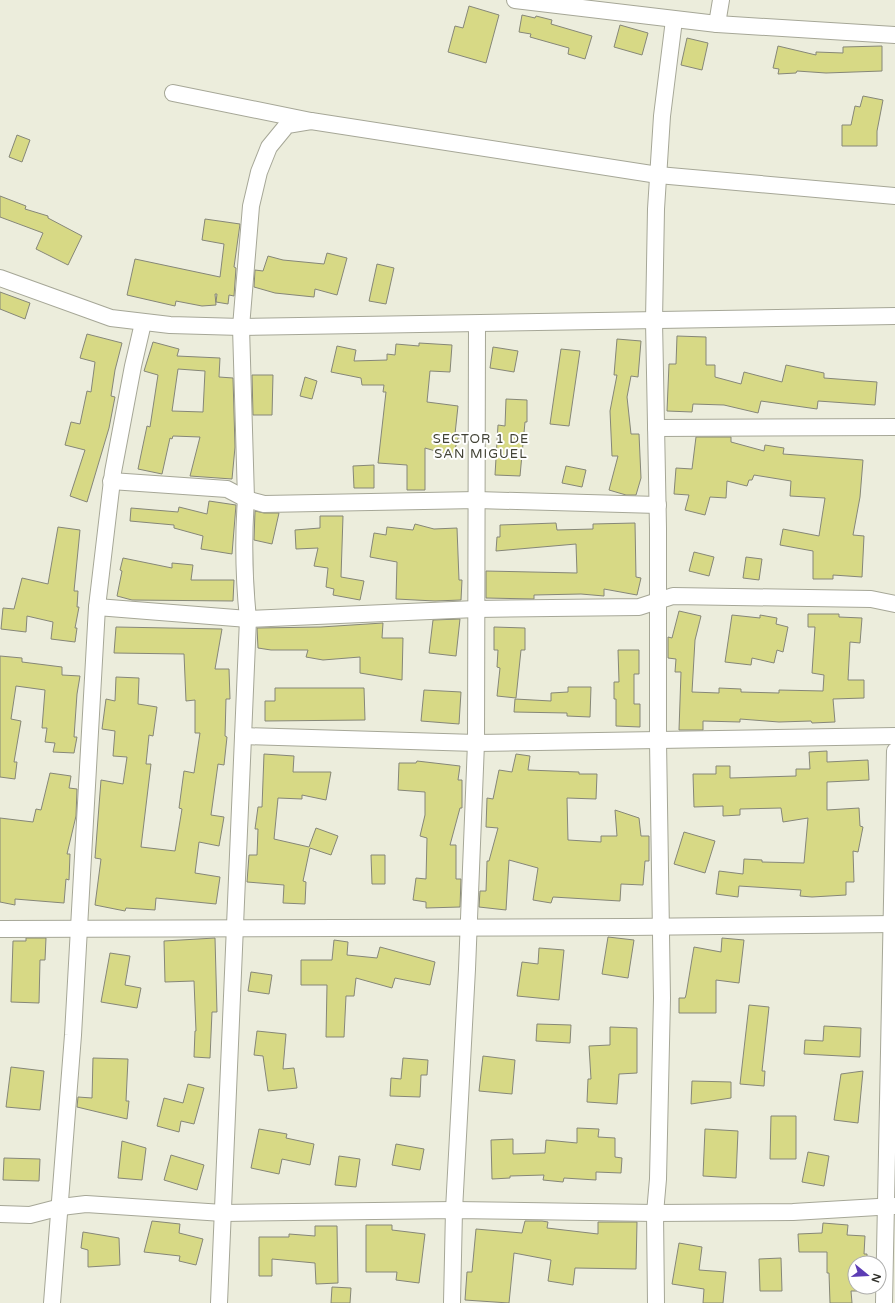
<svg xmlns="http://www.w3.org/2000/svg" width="895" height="1303" font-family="'Varela Round',sans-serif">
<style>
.building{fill:#d7d985;stroke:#868778;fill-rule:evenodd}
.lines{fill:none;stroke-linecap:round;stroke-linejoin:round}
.street-casing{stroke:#a6a797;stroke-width:18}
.street{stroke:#fff;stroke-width:16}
.labels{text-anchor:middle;stroke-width:4;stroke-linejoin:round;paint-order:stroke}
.neighbourhood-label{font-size:13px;letter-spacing:1px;fill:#424335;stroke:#fff}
</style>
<rect width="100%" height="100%" fill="#eceddc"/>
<!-- building -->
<g class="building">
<polygon points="469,6 499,15 486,63 448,52 455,26 463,28"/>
<polygon points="522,15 535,18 536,16 552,20 551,24 592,36 585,59 568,54 569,48 530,37 531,34 519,32"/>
<polygon points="620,25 648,33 642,55 614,47"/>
<polygon points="687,38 708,43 702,70 681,65"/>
<polygon points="778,46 816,55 816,52 843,53 843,47 882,46 882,71 826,73 797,71 796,73 778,74 779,69 773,68"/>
<polygon points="863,96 883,100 877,131 877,146 842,146 842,125 851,125 855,106 860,107"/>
<polygon points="17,135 30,140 22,162 9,157"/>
<polygon points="0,196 26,206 25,209 48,216 48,218 82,236 68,265 36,249 43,233 0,217"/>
<polygon points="205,219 240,224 234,267 236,268 234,296 229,295 228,304 216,302 217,294 215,294 216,305 202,306 176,301 175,306 127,295 135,259 220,277 224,244 202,240"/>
<polygon points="327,253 347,258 337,295 315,289 314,297 275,293 254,287 255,270 263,271 268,256 283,260 324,264"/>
<polygon points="377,264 394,268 386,304 369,301"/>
<polygon points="0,292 30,303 25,319 0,309"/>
<polygon points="87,334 122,343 115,370 111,396 115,397 109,428 87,502 70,496 85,450 65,445 71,422 80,424 87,391 91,392 95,362 80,358"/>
<polygon points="677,336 706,337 706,365 715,365 715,377 741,384 744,372 782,382 786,365 824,373 824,378 877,382 875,405 818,401 817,409 761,401 758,413 724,405 693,404 692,412 667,411 669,364 676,364"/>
<polygon points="617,339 641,341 638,377 631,376 627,397 631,434 639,434 641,478 636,495 626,495 609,490 618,456 612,456 610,411 617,375 614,375"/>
<path d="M153,342L179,349L177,356L220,358L219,377L233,378L235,447L232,479L190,476L200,437L173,436L172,439L170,438L162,474L138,469L147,426L150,427L158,375L144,371ZM178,369L205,371L203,412L172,411Z"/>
<polygon points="419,343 452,345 450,372 430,371 427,402 458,406 455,434 459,435 453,456 425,448 425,490 407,490 407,465 378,463 386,392 383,392 384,385 362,385 361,378 331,372 337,346 356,350 354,361 387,360 387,354 395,355 396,344 419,346"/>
<polygon points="493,347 518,351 514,372 490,368"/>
<polygon points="561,349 580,351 569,426 550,424"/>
<polygon points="252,375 273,375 272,415 253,415"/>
<polygon points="305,377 317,381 312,399 300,396"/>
<polygon points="506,399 527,400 527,422 525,422 520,476 495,475 498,425 505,426"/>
<polygon points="696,437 731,437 731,442 764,451 765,445 784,448 783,454 863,460 860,497 853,535 864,536 862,577 833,575 833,579 813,579 813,551 780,545 783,529 819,536 825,498 790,496 791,481 754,475 752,480 749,480 747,486 727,481 726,498 710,497 705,515 685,510 689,495 674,494 676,468 692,469"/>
<polygon points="374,465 374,488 354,488 353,466"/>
<polygon points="566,466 586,470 582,487 562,483"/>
<polygon points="209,501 236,505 232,554 201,549 203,536 174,528 174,525 130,521 131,508 178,512 179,507 207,514"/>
<polygon points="255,511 264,513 279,513 272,544 254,540"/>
<polygon points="320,516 343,516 341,577 364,581 360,600 333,595 334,589 326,587 328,568 314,566 318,548 296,549 295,530 320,528"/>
<polygon points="556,523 557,530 593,529 593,524 635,523 636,577 641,578 637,595 604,589 604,596 581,594 534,595 534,599 486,598 486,571 577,573 576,544 496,551 497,537 500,537 500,525"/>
<polygon points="415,524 434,529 457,528 459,580 462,580 461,600 435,601 396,599 397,562 370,557 374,533 386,535 387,527 413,530"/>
<polygon points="58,527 80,530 74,591 78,591 77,607 79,607 75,628 77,628 75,642 51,639 53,622 27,616 26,632 1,629 3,608 14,609 22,578 48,584"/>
<polygon points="694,552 714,557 709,576 689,571"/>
<polygon points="746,557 762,559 759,580 743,578"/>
<polygon points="123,558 172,568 172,563 193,565 191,580 234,580 233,601 132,600 117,596 122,571 120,570"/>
<polygon points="679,611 701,616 695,640 692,692 719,693 719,688 741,689 741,692 779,693 779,690 823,691 824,675 812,673 815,627 808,627 808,614 839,614 839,617 862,618 860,643 850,642 848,680 864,680 864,698 833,699 835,722 812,723 811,721 779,722 740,719 740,722 703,721 703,730 679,730 681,672 675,672 676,659 668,658 668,637 672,638"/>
<polygon points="732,615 760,618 760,615 777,618 776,624 788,627 783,652 777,650 774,663 752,658 751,665 725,662"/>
<polygon points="460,619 456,656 429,653 433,620"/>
<polygon points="383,623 382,638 403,638 402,680 360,673 360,657 323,660 306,657 308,650 271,650 258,648 257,628 321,627"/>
<polygon points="116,627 222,629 215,669 229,669 230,699 226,699 225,736 227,737 224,765 218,764 211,815 224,817 219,846 199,842 195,873 220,877 216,904 156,898 155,910 126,908 125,911 95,905 101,859 95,858 101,780 123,784 127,757 113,756 115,731 102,729 106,699 115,701 116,677 139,678 138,704 157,707 153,736 149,735 146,764 151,764 141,847 175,851 182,809 179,808 184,771 194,773 200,733 195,733 195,700 186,701 184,654 114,653"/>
<polygon points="494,627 525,628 525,650 521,650 516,698 497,696 500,668 497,667 498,650 494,650"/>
<polygon points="618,650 639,650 639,674 634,674 634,704 640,704 640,727 616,726 616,699 614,699 614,682 619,682"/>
<polygon points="0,656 22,658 22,662 62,667 62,675 80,676 77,694 74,737 77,737 74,753 53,752 55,743 45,742 47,728 42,728 45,690 16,686 11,719 21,721 14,762 17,762 15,779 0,777"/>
<polygon points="568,687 591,687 590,717 567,716 567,713 514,712 515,699 551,701 551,693 568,692"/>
<polygon points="275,688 364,688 365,720 265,721 265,701 275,701"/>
<polygon points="424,690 461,692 459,724 421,721"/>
<polygon points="827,751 827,762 868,760 869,780 827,782 827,810 859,808 860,826 863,827 858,852 853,851 854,882 846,882 846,895 812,897 800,896 801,890 739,886 738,897 716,894 719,871 743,874 744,859 762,860 762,862 804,863 808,818 783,822 781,808 740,809 740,815 723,816 723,806 694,807 693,774 716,774 716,766 730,766 730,778 796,776 796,769 810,769 809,752"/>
<polygon points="264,754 294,756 293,772 331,772 326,800 302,795 302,799 278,798 274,839 309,847 316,828 338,836 331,855 310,848 303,881 306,882 305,904 283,903 284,885 247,882 249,855 257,855 258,829 255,829 258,807 262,807"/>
<polygon points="516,754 530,756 528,770 579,772 579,774 597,774 596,799 567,798 568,840 601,842 601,836 617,836 615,810 639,818 641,836 649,836 649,861 645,861 643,885 621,884 620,901 553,897 551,903 533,900 538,868 509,860 506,910 479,907 480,891 486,891 487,861 489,861 498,828 486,827 487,798 493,799 499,770 512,772"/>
<polygon points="417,761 460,766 458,780 462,780 462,808 460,808 450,845 456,845 456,879 461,879 460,907 426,908 426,902 413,900 416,878 426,879 427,838 420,836 425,815 425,792 398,790 399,763 416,763"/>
<polygon points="50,773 71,776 69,788 77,789 76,816 67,854 70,854 69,880 66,879 64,903 15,899 15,905 0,902 0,818 33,822 36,809 41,810"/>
<polygon points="684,832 715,841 705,873 674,864"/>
<polygon points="371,855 385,855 385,884 372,884"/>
<polygon points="608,937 634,940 628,978 602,974"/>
<polygon points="26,938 46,938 45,960 40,960 39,1003 11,1002 13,941 26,941"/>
<polygon points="215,938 217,1012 212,1012 210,1058 194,1057 195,1031 196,1031 194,981 165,982 164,941"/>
<polygon points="722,938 744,940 739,983 716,980 716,1013 679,1013 679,998 685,998 686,995 694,947 721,952"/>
<polygon points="334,940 348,942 347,955 377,958 380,947 435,962 430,985 395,978 392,988 356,978 354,996 346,996 344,1037 326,1037 327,985 301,985 301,960 332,960"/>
<polygon points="539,948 564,950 559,1000 517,996 522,962 538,964"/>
<polygon points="110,953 130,956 125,985 141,988 137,1008 101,1002"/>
<polygon points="251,972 272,975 269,994 248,991"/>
<polygon points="749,1005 769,1007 762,1071 765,1071 764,1086 740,1084"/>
<polygon points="537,1024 571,1025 570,1043 536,1041"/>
<polygon points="824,1026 861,1028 860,1057 804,1054 805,1040 823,1041"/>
<polygon points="610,1027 637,1028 637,1073 619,1074 617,1104 587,1102 588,1079 591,1079 589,1046 610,1045"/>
<polygon points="257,1031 286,1034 283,1069 294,1068 297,1088 268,1091 263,1056 254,1055"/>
<polygon points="483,1056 515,1060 512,1094 479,1091"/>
<polygon points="93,1058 128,1059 126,1101 129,1101 127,1119 77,1107 78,1097 92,1098"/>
<polygon points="403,1058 428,1060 427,1075 421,1075 420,1097 390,1096 391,1078 401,1079"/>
<polygon points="11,1067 44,1071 40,1110 6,1107"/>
<polygon points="863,1071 858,1123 834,1120 841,1074"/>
<polygon points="692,1081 731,1082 731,1098 691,1104"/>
<polygon points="188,1084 204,1088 194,1124 181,1121 179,1132 157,1126 164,1098 183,1103"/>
<polygon points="771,1116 796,1116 796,1159 770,1159"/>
<polygon points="577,1128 599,1129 598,1137 615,1138 615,1157 622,1158 621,1173 596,1172 596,1180 564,1178 563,1182 543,1180 544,1175 510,1176 510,1178 492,1179 491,1140 513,1139 513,1154 545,1153 546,1140 577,1143"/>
<polygon points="259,1129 287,1134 286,1138 314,1144 310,1165 282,1159 279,1174 251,1168"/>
<polygon points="705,1129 738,1131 736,1178 703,1176"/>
<polygon points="122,1141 146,1148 142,1180 118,1178"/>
<polygon points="396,1144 424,1149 420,1170 392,1165"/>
<polygon points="808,1152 829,1156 824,1186 802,1182"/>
<polygon points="171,1155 204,1165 197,1190 164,1180"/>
<polygon points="339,1156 360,1159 356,1187 335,1185"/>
<polygon points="4,1158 40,1159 39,1181 3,1180"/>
<polygon points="152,1221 180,1224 179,1233 203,1239 196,1265 179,1261 180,1256 144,1252"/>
<polygon points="525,1221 542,1221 548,1222 547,1228 598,1234 598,1222 637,1222 636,1269 575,1268 573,1285 548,1281 551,1260 514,1253 509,1303 465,1300 467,1272 472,1272 476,1229 522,1233"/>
<polygon points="823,1223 848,1225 847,1235 865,1236 864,1254 867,1254 867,1263 855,1263 855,1287 867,1287 867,1291 851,1291 852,1303 830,1303 829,1273 827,1273 827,1252 799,1252 798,1234 822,1233"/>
<polygon points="366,1225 392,1225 392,1230 425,1234 419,1283 396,1280 397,1272 366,1272"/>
<polygon points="315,1226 337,1226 338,1283 316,1284 315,1263 272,1259 272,1276 259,1276 259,1237 289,1237 289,1234 315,1236"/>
<polygon points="83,1232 119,1238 120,1265 88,1267 88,1250 81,1248"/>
<polygon points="679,1243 702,1247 699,1270 726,1272 723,1303 703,1303 704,1289 672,1284"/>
<polygon points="781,1258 782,1291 760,1291 759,1259"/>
<polygon points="332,1287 351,1288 350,1303 331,1303"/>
</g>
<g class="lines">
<!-- street casing -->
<g class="street-casing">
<g id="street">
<polyline points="515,0 717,24 895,35"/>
<polyline points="717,24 721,0"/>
<polyline points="173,93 311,121 658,175 895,196"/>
<polyline points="0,278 111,318 170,325 241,327 895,316"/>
<polyline points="656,428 895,427"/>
<polyline points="111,481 227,489 246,499 264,504 477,500 658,505"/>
<polyline points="97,607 248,619 476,609 639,607 673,596 871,599 895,604"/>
<polyline points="243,736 476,743 895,736"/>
<polyline points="0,929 629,927 895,924"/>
<polyline points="0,1214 30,1215 61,1207 86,1204 223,1213 454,1210 655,1213 793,1212 895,1206"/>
<polyline points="52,1303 73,1035 97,607 113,472 133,366 143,323"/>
<path d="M219,1303L248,619C244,579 243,539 246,499L241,327L251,206L259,172L269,147L287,125L311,121"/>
<polyline points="452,1303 454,1210 467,969 476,743 477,324"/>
<polyline points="656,1303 655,1213 658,1179 662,998 658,741 658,528 654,321 656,209 662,116 674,20"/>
<polyline points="884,1303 895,751"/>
</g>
</g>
<!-- street -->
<use href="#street" class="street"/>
</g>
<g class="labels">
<!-- neighbourhood labels -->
<g class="neighbourhood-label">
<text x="481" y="443">SECTOR 1 DE<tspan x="481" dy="15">SAN MIGUEL</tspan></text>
</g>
</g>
<!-- north arrow -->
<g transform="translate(867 1275) rotate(108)"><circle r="19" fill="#ffffff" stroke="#acacaa"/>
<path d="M0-3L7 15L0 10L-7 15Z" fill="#5c3cb4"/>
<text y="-6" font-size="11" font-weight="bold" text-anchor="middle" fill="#30302a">N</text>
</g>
</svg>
